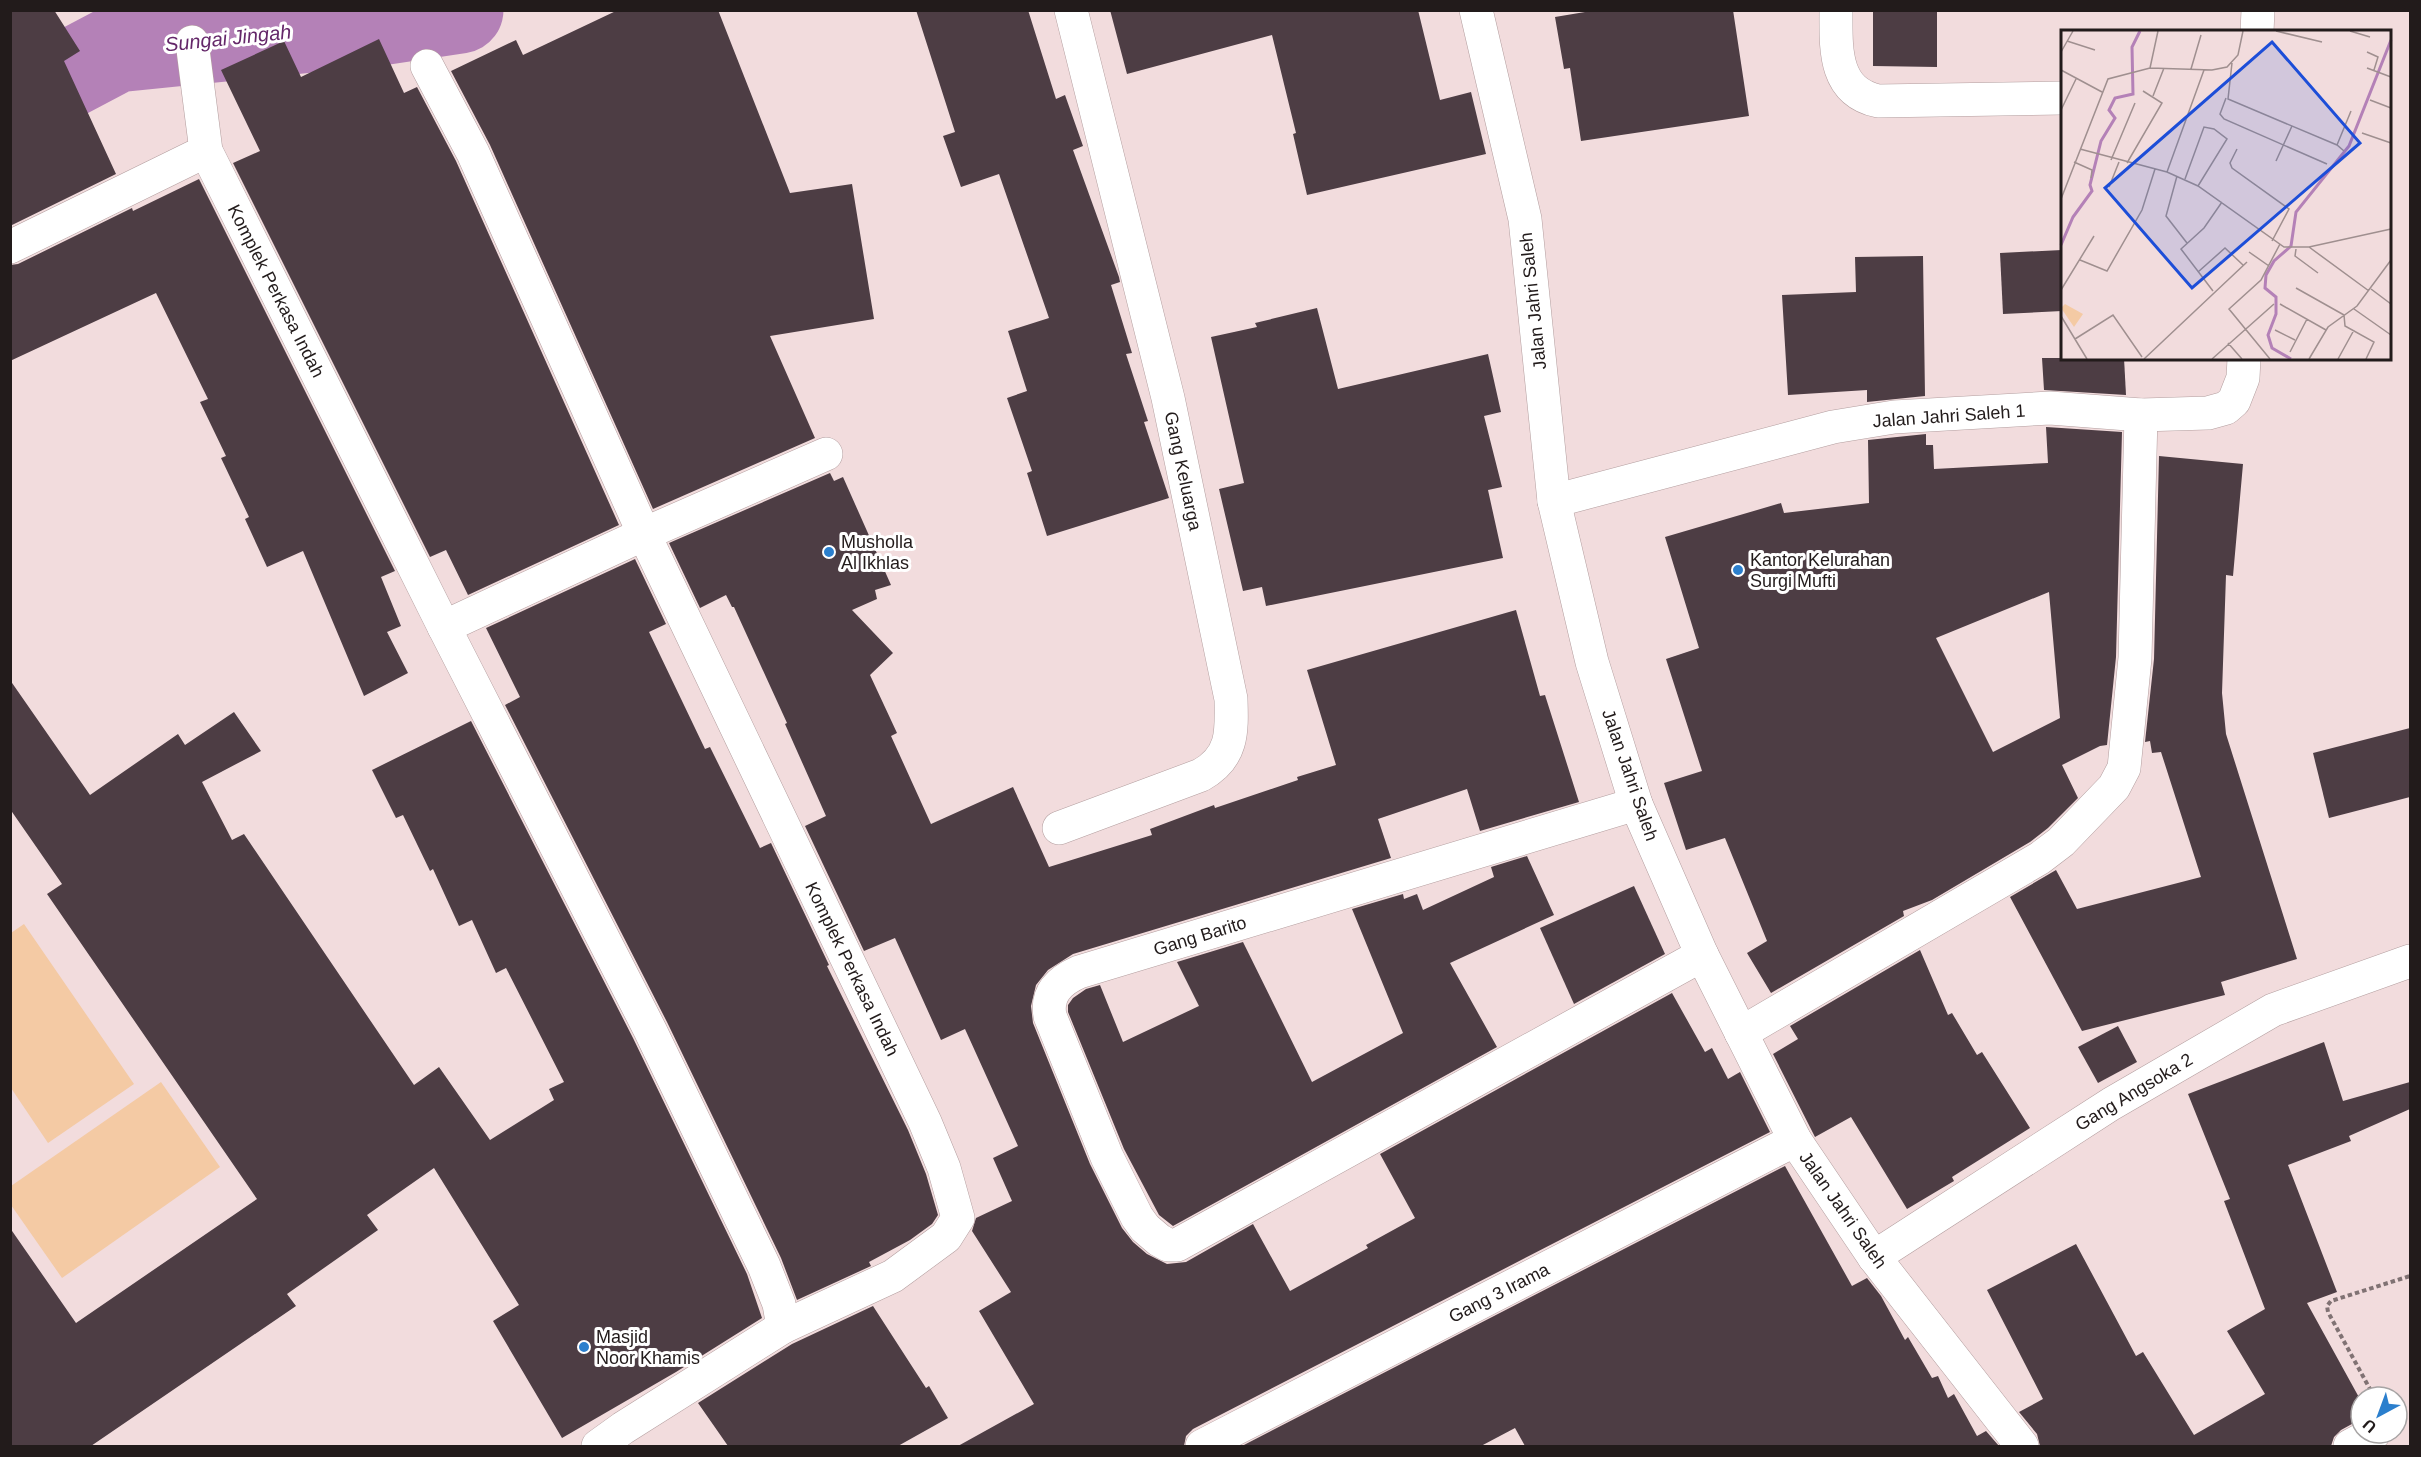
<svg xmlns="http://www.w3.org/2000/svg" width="2421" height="1457" font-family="Helvetica,sans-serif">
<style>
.green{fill:#f4caa4}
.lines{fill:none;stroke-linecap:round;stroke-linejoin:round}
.river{stroke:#b481b7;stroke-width:87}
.building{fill:#4d3d44;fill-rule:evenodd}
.street-casing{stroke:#b39e9f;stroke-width:34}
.secondary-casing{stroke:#b39e9f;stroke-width:34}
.path{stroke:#807273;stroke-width:4;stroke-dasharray:4.5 3;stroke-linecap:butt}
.street{stroke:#fff;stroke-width:33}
.secondary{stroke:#fff;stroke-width:33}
.poi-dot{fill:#2b7fcd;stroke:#fff;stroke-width:2}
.labels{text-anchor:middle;stroke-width:6;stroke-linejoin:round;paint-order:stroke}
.street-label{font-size:18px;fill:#221b1b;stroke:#fff}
.poi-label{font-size:18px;fill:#221b1b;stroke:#fff;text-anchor:start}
.water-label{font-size:20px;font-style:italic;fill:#642769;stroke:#fff}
.inset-river{fill:none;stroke:#b481b7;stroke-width:3}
.inset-road{fill:none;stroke:#9f8f8f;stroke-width:1.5}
.view{fill:#1d4ed8;fill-opacity:0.15;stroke:#1d4ed8;stroke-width:3}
.inset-edge{fill:none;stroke:#221b1b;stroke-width:3}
</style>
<rect width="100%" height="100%" fill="#f2dcdd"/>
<!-- green -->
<g class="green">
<polygon points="24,924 134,1084 48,1143 11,1088 11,933"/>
<polygon points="161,1082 220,1167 62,1278 11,1205 11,1186"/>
</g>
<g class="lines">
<!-- river -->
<polyline class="river" points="10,105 116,49 380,22 460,10"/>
</g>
<!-- building -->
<g class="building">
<polygon points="10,10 54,10 80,51 64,61 116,174 10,226"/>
<polygon points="618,10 718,10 790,193 852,184 874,319 770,336 815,438 653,509 490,145 451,71 516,40 523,55"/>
<polygon points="916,10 1028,10 1056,99 1065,95 1083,146 1073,150 1119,277 1120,282 1111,285 1132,353 1126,354 1148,421 1144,422 1169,498 1047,536 1027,473 1032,471 1007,398 1027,391 1008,331 1049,318 999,174 961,187 943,136 955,132"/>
<polygon points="1110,10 1418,10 1440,100 1471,92 1486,154 1307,195 1293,134 1296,133 1272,35 1127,74"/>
<polygon points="1597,10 1733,10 1749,116 1581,141 1570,68 1564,69 1555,17"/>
<polygon points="1873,10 1937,10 1937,67 1873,66"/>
<polygon points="379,39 404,93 417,87 456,161 619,525 468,595 446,550 430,557 233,163 260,151 221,70 284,41 301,77"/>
<polygon points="199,179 395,571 381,577 401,626 387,632 408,673 364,696 303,551 267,567 245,519 249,517 221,458 226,456 200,402 208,399 156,293 10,361 10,265 18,264 132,208 133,211"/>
<polygon points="2062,250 2062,311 2003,314 2000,253"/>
<polygon points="1923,256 1925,396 1867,402 1867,390 1788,395 1782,295 1856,292 1855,257"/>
<polygon points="1317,308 1338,389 1488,354 1501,412 1484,416 1502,487 1488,490 1503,558 1266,606 1262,587 1243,591 1219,489 1244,483 1211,337 1257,327 1255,323"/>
<polygon points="2042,358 2124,358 2126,395 2044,390"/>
<path d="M2046,427L2122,432L2116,657L2107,745L2100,746L2062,765L2078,798L2048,828L2030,842L1932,900L1903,911L1904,916L1771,993L1747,953L1767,941L1725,838L1686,850L1664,783L1702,771L1666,659L1699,648L1665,537L1781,503L1784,513L1869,503L1868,440L1926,434V445H1933L1934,469L2048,463ZM2049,592L2060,718L1993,752L1936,638Z"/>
<polygon points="2159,456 2243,464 2233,576 2226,575 2222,693 2226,734 2297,959 2221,982 2225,995 2082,1031 2010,897 2056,870 2077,909 2201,877 2161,752 2152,753 2150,741 2145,742 2154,659"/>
<polygon points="830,473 834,481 843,477 891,585 875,590 877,599 852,610 893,653 870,675 897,733 891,736 931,824 1013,787 1049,867 1152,835 1150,829 1214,805 1215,808 1298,780 1297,777 1336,765 1307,670 1516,610 1540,696 1545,695 1579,802 1480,831 1467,789 1378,819 1391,858 1073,954 1048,970 1036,985 1031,1006 1033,1023 1090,1164 1122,1228 1133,1242 1147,1254 1167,1264 1186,1262 1253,1224 1290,1291 1368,1248 1366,1245 1415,1218 1380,1154 1672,993 1705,1052 1712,1048 1728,1079 1740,1072 1770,1132 1193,1429 1186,1436 1184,1446 958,1446 1034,1404 979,1311 1011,1292 972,1231 976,1218 1012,1201 993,1158 1018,1146 965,1029 941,1040 895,938 864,951 805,826 826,816 785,724 787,723 734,607 732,607 726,595 700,608 669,543"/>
<polygon points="635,559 666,624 649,632 705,749 710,747 760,848 771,843 829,965 827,966 908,1130 926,1174 938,1215 932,1224 910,1240 869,1262 871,1266 797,1300 781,1258 667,1022 505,705 520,697 486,628"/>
<polygon points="10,680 90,795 178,734 185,745 234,712 261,751 202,782 232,840 244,834 414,1085 439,1067 490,1140 554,1100 549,1089 564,1082 506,968 496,973 472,920 459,926 433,869 430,871 403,815 396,818 372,770 471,721 633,1038 747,1274 762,1318 676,1372 562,1438 493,1321 519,1305 434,1168 367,1215 378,1230 287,1294 296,1306 91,1446 10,1446 10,1228 76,1323 257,1199 47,894 62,884 10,809"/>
<polygon points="2410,728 2410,797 2329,818 2313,753"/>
<polygon points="1527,856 1554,915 1450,963 1497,1047 1173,1226 1159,1215 1124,1149 1068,1012 1068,1005 1073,998 1086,989 1100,985 1123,1042 1199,1006 1177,962 1243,942 1312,1082 1403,1033 1352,909 1403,894 1404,899 1417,894 1423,910 1494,877 1491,867"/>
<polygon points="1634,886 1665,954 1574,1004 1540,928"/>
<polygon points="1920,950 1948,1015 1952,1013 1977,1055 1982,1052 2030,1128 1952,1177 1954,1181 1907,1209 1851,1117 1815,1137 1773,1054 1798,1039 1790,1026"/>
<polygon points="2118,1026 2137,1062 2098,1083 2078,1047"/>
<polygon points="2324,1042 2343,1101 2410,1082 2410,1109 2349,1136 2351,1141 2288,1165 2337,1292 2307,1303 2361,1401 2361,1419 2341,1430 2334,1437 2331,1446 2040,1446 2037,1434 2019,1412 2043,1399 1987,1290 2076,1244 2136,1356 2143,1352 2194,1435 2265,1394 2227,1331 2265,1309 2224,1201 2230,1199 2188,1094"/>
<polygon points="1785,1166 1852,1286 1867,1278 1881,1296 1905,1340 1908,1337 1932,1378 1938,1376 1948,1398 1954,1394 1977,1436 1986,1431 1999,1446 1525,1446 1515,1428 1481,1446 1242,1446"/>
<polygon points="873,1306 926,1388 929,1386 948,1418 898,1446 728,1446 698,1403 792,1344"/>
</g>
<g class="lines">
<!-- street casing -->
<g class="street-casing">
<g id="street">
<path d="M1836,10C1836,48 1833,91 1878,101L2062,98"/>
<polyline points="2257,32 2258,10"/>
<polyline points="192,42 206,151 444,627 650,1030 764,1266 779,1304 783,1327 623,1428 598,1446"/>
<polyline points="427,66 473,153 644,534 925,1122 944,1168 958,1218 946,1237 893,1276 783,1327"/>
<polyline points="10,247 206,151"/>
<polyline points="1554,501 1833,427 1894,417 2050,408 2141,415 2208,413 2226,408 2234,401 2243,378 2244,358"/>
<polyline points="444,627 644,534 826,454"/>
<path d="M1636,804L1079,972C1059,981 1046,994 1050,1016L1107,1157L1137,1217L1145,1228L1159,1240L1168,1245H1177L1702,955"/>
<path d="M1059,828L1201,775C1233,757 1232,732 1231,699L1168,398L1071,10"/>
<polyline points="1741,1033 2040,858 2061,842 2114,787 2124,768 2135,658 2141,415"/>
<polyline points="1874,1257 2111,1104 2273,1010 2410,961"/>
<polyline points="1202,1446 1795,1140"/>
<polyline points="2350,1446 2374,1433"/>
</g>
</g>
<!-- secondary casing -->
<g class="secondary-casing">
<polyline id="secondary" points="1476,10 1525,219 1554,501 1592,662 1636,804 1702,955 1795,1140 1874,1257 2022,1446"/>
</g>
<!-- path -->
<polyline class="path" points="2371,1391 2328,1312 2327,1306 2331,1301 2410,1276"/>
<!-- street -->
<use href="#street" class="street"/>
<!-- secondary -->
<use href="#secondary" class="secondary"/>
</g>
<!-- markers -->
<g class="poi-dot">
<circle cx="829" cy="552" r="6"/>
<circle cx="1738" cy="570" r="6"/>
<circle cx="584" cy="1347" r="6"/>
</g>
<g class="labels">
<!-- street labels -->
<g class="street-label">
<text transform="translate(276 291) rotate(63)" y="6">Komplek Perkasa Indah</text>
<text transform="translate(1533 301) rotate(-96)" y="6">Jalan Jahri Saleh</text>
<text transform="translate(1949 416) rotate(-4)" y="6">Jalan Jahri Saleh 1</text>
<text transform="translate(1183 471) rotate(78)" y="6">Gang Keluarga</text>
<text transform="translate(1630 775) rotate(71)" y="6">Jalan Jahri Saleh</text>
<text transform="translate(1200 936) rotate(-17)" y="6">Gang Barito</text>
<text transform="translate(852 969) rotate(64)" y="6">Komplek Perkasa Indah</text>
<text transform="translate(2134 1092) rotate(-31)" y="6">Gang Angsoka 2</text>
<text transform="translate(1843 1210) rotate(55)" y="6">Jalan Jahri Saleh</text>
<text transform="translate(1499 1293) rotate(-27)" y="6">Gang 3 Irama</text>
</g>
<!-- poi labels -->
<g class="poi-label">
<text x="841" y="548">Musholla<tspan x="841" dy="21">Al Ikhlas</tspan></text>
<text x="1750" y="566">Kantor Kelurahan<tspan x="1750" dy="21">Surgi Mufti</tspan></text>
<text x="596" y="1343">Masjid<tspan x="596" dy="21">Noor Khamis</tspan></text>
</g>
<!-- water labels -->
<g class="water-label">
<text transform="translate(228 38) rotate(-6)" y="7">Sungai Jingah</text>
</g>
</g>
<!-- overview -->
<g transform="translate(2061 30)">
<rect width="330" height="330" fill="#f2dcdd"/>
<path d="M4,274L22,284L13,297L0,278Z" fill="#f4caa4"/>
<path class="inset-river" d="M0,215L12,187L31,161L29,155L40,111L54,88L48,80L54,68L72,64L71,17L79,1M230,329L211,318L207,305L215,284V267L204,258L205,245L213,231L230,216L235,182L288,116L330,10"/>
<path class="inset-road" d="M215,1L261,12M289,1L309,7M6,11L34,20M0,22L12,1M306,22L317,27L313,40M171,33L167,69L276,115L283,121M89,38L97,1M306,38L330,47M130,39L140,5M0,40L41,62M92,66L103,38M165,68L159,84L163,89L266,134M309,70L330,78M0,80L15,49M301,103L330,113M276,115L290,81M19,119L106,142L137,156L223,217H248L330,199M176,119L169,133L171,138L228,179L211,211M50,130L74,73M215,131L231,96M13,132L31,140L30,148M66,133L101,73L82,61M106,142L143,40M116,146L105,186L126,213M124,149L143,97L153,99L166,109L137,156M48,157L58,132M0,169L47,49L89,38L151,40L166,37L177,25L182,1M248,217L308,261M235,219L234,226L257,243M188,222L208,236M19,230L46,241L81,180L94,139M137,242L164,218L182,235M235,258L283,285M310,259L330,274M0,260L33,206M152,261L120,219L143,198L161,172M219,274L265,300M293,279L330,305M283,285L284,296L313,312L305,329M0,286L26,329M214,300L234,310M14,309L52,285L81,327M167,313L181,329M229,322L246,289M83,329L186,232M151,329L213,274M209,329L168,279L200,250L219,214M248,329L267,297L296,276L330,230M277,329L293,300"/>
<path class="view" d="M211,12L299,113L131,258L44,158Z"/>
<rect width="330" height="330" class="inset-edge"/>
</g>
<!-- border -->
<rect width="2421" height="1457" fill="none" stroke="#221b1b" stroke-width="24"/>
<!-- north arrow -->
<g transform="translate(2379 1415) rotate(221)"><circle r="28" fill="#ffffff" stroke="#a7a4a4" stroke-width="1.5"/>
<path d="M0-4.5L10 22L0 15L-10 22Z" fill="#2b7fcd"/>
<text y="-9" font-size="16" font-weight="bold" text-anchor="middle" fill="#221b1b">U</text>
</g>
</svg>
